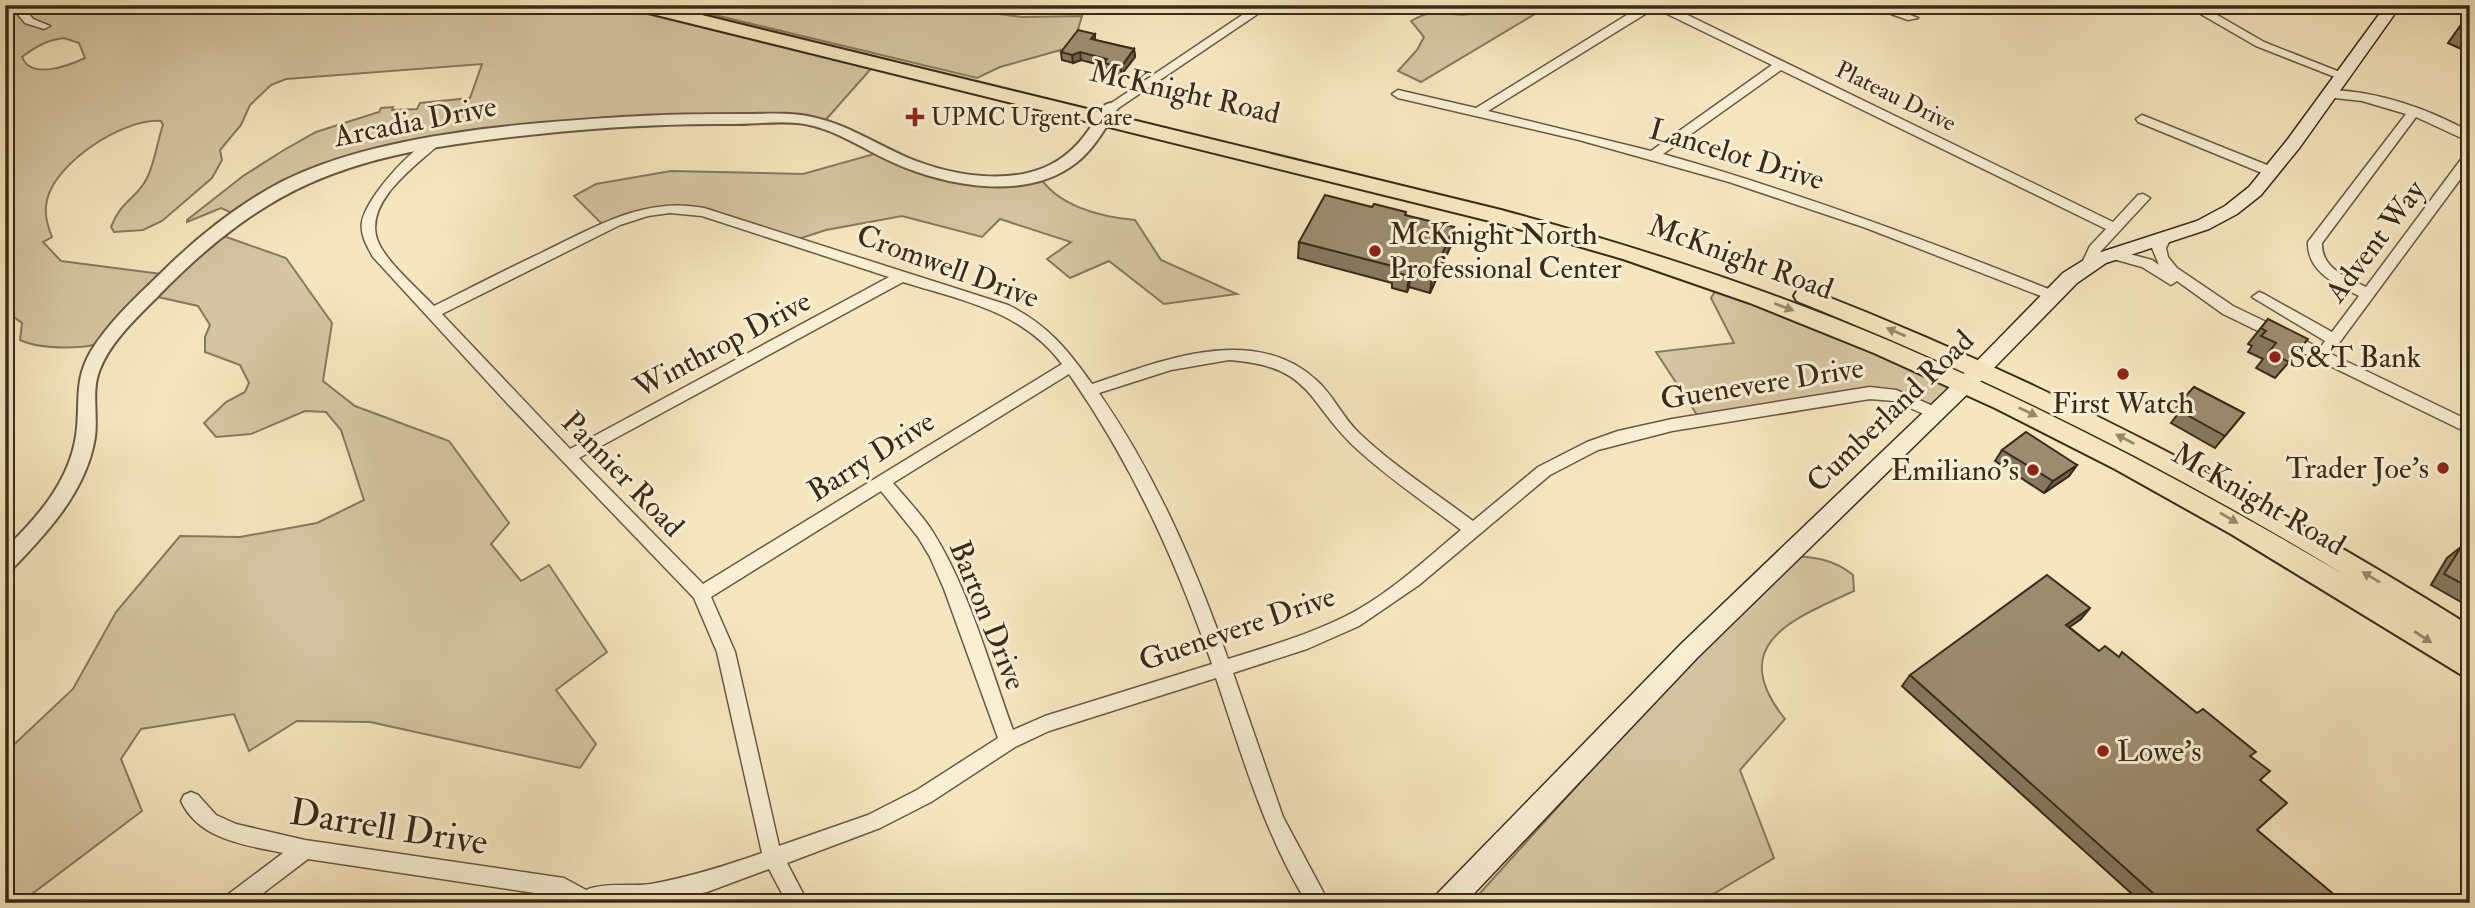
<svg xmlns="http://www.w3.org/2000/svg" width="2475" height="908" font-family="'IM FELL Double Pica',serif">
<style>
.green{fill:#d6c6a3;stroke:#88785e;stroke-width:2;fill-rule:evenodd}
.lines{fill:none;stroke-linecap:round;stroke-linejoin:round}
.minor-casing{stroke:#695942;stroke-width:3}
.tertiary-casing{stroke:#695942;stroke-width:4}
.secondary-casing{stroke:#3a2a19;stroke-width:3}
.trunk-casing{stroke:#3a2a19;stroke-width:4}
.minor{fill:#f9efd5;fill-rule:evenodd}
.tertiary{fill:#f9efd5;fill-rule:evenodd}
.secondary{fill:#f9efd5;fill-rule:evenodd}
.trunk{fill:#f6e6bf;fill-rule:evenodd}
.wall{fill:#86785f;stroke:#3a2a19;stroke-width:2}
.shaded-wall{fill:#6d624e;stroke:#3a2a19;stroke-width:2}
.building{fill:#9c8c6f;stroke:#3a2a19;stroke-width:2}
.oneway{fill:#98886c}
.poi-dot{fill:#8f2418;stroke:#f9efd5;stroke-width:2.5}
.labels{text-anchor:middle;stroke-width:6;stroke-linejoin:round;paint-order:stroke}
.far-street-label{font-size:24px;fill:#3a2a19;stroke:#f9efd5}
.far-poi-label{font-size:24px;fill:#3a2a19;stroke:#f9efd5;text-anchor:start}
.street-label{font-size:30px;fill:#3a2a19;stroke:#f9efd5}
.poi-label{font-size:30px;fill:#3a2a19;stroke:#f9efd5;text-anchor:start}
.near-street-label{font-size:37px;fill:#3a2a19;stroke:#f9efd5}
</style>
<rect width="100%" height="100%" fill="#f6e6bf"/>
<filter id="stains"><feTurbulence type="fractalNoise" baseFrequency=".00286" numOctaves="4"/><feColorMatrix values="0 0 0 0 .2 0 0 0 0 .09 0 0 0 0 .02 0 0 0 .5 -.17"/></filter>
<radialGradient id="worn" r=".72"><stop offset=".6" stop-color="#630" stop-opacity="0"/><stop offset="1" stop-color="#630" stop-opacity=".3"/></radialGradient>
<!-- green -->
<g class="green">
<path d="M5,5H638L876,63L822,124L811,121L629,119L369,155L239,216L221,208L187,222V220L243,176L284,150L316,132L379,112L381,108L393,107L392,110L417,109L420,103L470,98L482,64L286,79L271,85L250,105L241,125L220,150L222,160L212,178L162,221L143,230L114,232L111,227C121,200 137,199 147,178C155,162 157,142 163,125L161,121C123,118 55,163 47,200C44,214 47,224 52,237L43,242L61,261L169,275L215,233L286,258L332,323L323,381L355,406L449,441L509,523L491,544L521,581L549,565L607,652L556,690L596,744L580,768L370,722L297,721L249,751L234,714L141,729L121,759L142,811L20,903H5V753L73,689L116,612L180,536L240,537L317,523L364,500L341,430L326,412L305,411L251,434L216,437L204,423L226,402L245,392L249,383L240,365L205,352V337L210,325L198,306L149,295C137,309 125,325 112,337C94,352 39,349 20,340L22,323L15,318H5ZM64,38L79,43L85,58C68,66 31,80 22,57C35,47 47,40 64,38Z"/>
<polygon points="673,5 926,5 1022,17 1082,16 1076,36 1064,49 1000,67 977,78"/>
<path d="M1492,5H1550L1421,82L1398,71L1417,50L1424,37L1411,21C1445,0 1457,28 1492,5Z"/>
<path d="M881,152L973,178L1038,174C1056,206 1101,217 1135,220L1161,260L1237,294L1164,304L1109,261L1070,278L1047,259L1071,242L1000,219L982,237L902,216L826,230L792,241L677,207L604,226L574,196L596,184L671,171L803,174Z"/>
<polygon points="1720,283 1966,382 1935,413 1887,394 1701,421 1656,352 1734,343 1711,298"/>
<path d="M1786,555C1812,557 1833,558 1853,575L1854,591C1793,619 1725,644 1785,719L1740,770L1774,858L1698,903H1471Z"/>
</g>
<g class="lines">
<!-- minor casing -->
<g class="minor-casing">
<g id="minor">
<polygon points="10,5 22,5 33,19 50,26 44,29 25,23"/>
<polygon points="1257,5 1271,5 1114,111 1110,112 1104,108"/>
<path d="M1643,5H1667L2113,222L2138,195L2143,194L2150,198L2101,251L2093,268H2083L2081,265L2090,246L2106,229L1781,70L1663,154C1797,192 1927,240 2056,292L2058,295L2051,300L1866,228L1729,182L1579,140L1398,98L1392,94L1398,90L1476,108ZM1655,8L1772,65L1651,151L1488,111Z"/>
<polygon points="1866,5 1884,5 1918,18 1908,20"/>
<polygon points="2185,5 2200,5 2264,42 2350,76 2344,80 2340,79 2256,46"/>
<path d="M2330,90C2377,91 2429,109 2470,132V142L2416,117L2322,243C2321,268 2346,277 2366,287L2465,154L2470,153V166L2331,354L2470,421V434L2223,314L2177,281L2171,285L2142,267L2106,257L2104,254L2111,249L2152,260L2159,265L2152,248L2159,235H2169L2171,238L2166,248L2168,257L2177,268L2233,306L2320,348L2325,341L2252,297L2259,292L2264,294L2332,332L2359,296C2336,284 2307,272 2308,242L2406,114L2362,101L2326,97V91Z"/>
<polygon points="2142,115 2277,169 2278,172 2277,175 2267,175 2138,122 2136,119"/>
<path d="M432,140L436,141V147C413,168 365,202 377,239C384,260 418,289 434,306C470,288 505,270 541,253C593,228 644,196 704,208L1008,305C1047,324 1068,350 1092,384C1161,361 1252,323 1315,379C1333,394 1342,417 1359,433C1394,466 1434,492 1473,521L1538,467L1587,442L1618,431L1672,419L1870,387L1896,390L1940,409L1943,413L1935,419L1894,401L1870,399L1672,431L1598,450L1550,475L1419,585L1359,626L1307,649L1233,673L1283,817L1329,903H1307C1264,833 1242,755 1216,678L1049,731L1015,747L931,802L880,828L787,863L808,903H787L769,869L707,892L653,903H568L561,897L308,859L250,903H223L226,896L283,853C246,845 199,840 181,801L184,795L191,792L198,795L216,815L236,824L305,840L564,878L586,890C606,882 630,887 651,884C690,877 725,866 762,853L717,652L694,598L506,402L373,257C367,246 360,235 362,222C366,199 411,147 432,140ZM670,213L702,216L889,277L570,449L442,314L620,225L648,216ZM903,282C964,301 1022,311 1062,364L703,584L579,458ZM1229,360C1315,366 1306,404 1359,451C1391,480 1427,504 1461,530C1425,560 1387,596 1344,617C1307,635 1267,647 1228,659C1195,566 1156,475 1099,393L1171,370ZM1069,374C1133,466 1175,559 1212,664L1045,716L1013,730C989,665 969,588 931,529C920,513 906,498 893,483ZM881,491L918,537L930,557L944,589L998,738L917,790L868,815L779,846L735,652L711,597Z"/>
</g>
</g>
<!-- tertiary casing -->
<g class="tertiary-casing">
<path id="tertiary" d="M1110,103L1118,108C1106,127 1094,149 1076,163C1026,202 945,186 892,162C861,148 831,126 797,123C776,121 755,124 735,124C654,123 574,129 494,139C346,157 267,185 160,294C139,316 112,339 100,369C91,390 98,414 95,437C87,490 48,532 12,569L5,571V549C37,518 69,482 76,436C81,403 73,382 91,351C109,322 135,298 159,275C196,238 237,205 283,181C381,132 533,122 642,116C676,114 710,114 744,114C767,114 790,112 812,117C846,124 874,143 906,157C953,177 1025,190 1068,153C1084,140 1094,122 1105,105Z"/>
</g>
<!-- secondary casing -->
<g class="secondary-casing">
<polygon id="secondary" points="2386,5 2401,5 2300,147 2261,195 2237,214 2209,229 2106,263 2077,283 1988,374 1697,658 1465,903 1433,903 1437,894 1681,644 1974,364 2063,273 2092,255 2197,221 2225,206 2249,187 2288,139"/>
</g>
<!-- trunk casing -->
<g class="trunk-casing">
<path id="trunk" d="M629,5H661L1501,210C1634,246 1765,288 1892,342C2048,409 2197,488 2343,574C2168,467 1987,377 1797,301L1794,296L1797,291L1805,288L1813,291C2046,382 2258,493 2470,626V652L2464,650L2470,653V680L2231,534L2115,469L1995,408L1874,353L1750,303L1623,259L1498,223L632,9Z"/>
</g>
<!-- minor -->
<use href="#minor" class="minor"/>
<!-- tertiary -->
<use href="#tertiary" class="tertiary"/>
<!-- secondary -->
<use href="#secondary" class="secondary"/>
<!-- trunk -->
<use href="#trunk" class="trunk"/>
</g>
<!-- wall -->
<g class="wall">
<polygon points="2470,12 2470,53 2448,43"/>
<polygon points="1095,34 1095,40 1134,49 1135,57 1121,75 1104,71 1104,66 1081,60 1073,63 1062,60 1061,52"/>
<polygon points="1406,215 1452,243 1430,293 1409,287 1407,292 1392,288 1392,283 1298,258 1299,242"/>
<polygon points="2268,319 2289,362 2275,378 2256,368 2263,359 2248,352 2252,346 2248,344"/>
<polygon points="2194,387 2244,413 2215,448 2171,423 2177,415 2172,413"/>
<polygon points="2002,450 2077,465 2069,476 2044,493 1995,461"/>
<polygon points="2461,547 2470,552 2470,607 2431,585 2447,558"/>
<polygon points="2081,619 2069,627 2099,651 2250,756 2260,780 2257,830 2341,903 2142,903 1902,686 1910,675"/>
</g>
<!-- shaded-wall -->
<g class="shaded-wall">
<polygon points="1134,49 1135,57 1121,75 1121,67"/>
<polygon points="1080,52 1081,60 1073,63 1072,55"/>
<polygon points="1454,227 1452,243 1430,293 1432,277"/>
<polygon points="1411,271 1409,287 1407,292 1409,276"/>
<polygon points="2077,465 2069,476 2044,493 2053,481"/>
<polygon points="2090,608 2081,619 2057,636 2066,625"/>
</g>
<!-- building -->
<g class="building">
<polygon points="2470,13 2470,33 2459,28"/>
<polygon points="1078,30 1095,34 1091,39 1134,49 1121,67 1104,63 1107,59 1080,52 1072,55 1061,52"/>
<polygon points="1325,195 1372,207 1374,204 1406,212 1405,215 1454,227 1432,277 1411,271 1409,276 1393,272 1396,267 1299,242"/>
<polygon points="2268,319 2308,339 2289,362 2269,352 2276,343 2261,336 2266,331 2261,328"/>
<polygon points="2194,387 2244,413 2225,436 2180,411 2186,404 2181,401"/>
<polygon points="2026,432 2077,465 2053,481 2002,450"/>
<polygon points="2461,547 2470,552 2470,588 2444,574"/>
<polygon points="2047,575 2090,608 2066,625 2099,651 2105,646 2119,657 2122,652 2197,713 2203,709 2256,752 2250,756 2270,771 2260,780 2287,803 2257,830 2343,902 2341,903 2164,903 1910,675"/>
</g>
<!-- one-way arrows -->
<defs><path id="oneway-solid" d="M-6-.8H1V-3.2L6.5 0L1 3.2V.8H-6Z" transform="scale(1.75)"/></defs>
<g class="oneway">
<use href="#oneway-solid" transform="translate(1784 307) rotate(21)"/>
<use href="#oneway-solid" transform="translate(1896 332) rotate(-157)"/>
<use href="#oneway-solid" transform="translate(2028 412) rotate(26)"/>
<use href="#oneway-solid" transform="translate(2125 439) rotate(-153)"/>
<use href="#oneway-solid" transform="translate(2229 518) rotate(30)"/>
<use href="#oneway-solid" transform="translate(2371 577) rotate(-149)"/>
<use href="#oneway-solid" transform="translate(2423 637) rotate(33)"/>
</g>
<!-- markers -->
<g class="poi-dot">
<path d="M911.5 106.5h7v7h7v7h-7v7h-7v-7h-7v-7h7z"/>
<circle cx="1375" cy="251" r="7"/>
<circle cx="2275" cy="357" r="7"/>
<circle cx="2123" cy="374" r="7"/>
<circle cx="2443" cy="468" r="7"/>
<circle cx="2033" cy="470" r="7"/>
<circle cx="2103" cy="751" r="7"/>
</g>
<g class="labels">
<!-- far-street labels -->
<g class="far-street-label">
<text transform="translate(1896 96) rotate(26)" y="8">Plateau Drive</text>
</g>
<!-- far-poi labels -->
<g class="far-poi-label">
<text x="931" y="125">UPMC Urgent Care</text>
</g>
<!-- street labels -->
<g class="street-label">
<text transform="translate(1185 92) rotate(13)" y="10">McKnight Road</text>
<text transform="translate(415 121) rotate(-11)" y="10">Arcadia Drive</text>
<text transform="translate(1737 154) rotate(17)" y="10">Lancelot Drive</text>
<text transform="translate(2375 241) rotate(-53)" y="10">Advent Way</text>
<text transform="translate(1741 257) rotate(20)" y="10">McKnight Road</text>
<text transform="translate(948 266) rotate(20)" y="10">Cromwell Drive</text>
<text transform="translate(722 344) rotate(-28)" y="10">Winthrop Drive</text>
<text transform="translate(1762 383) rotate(-9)" y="10">Guenevere Drive</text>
<text transform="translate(1890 411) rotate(-44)" y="10">Cumberland Road</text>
<text transform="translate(871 456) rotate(-32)" y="10">Barry Drive</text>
<text transform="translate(623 474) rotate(46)" y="10">Pannier Road</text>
<text transform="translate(2259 499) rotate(30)" y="10">McKnight Road</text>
<text transform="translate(988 615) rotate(68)" y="10">Barton Drive</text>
<text transform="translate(1237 628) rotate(-19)" y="10">Guenevere Drive</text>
</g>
<!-- poi labels -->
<g class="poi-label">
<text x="1389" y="244">McKnight North<tspan x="1389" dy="34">Professional Center</tspan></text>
<text x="2289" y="367">S&amp;T Bank</text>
<text x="2123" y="413" text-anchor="middle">First Watch</text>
<text x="2429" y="478" text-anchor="end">Trader Joe's</text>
<text x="2019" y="480" text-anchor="end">Emiliano's</text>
<text x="2117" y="761">Lowe's</text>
</g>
<!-- near-street labels -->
<g class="near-street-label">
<text transform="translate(389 826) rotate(9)" y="13">Darrell Drive</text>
</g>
</g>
<!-- margin -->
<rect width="2475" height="908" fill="none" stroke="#f6e6bf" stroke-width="28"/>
<rect x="7" y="7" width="2461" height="894" fill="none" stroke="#3a2a19" stroke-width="3.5"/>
<rect x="14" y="14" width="2447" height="880" fill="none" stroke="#3a2a19" stroke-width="2"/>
<rect width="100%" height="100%" filter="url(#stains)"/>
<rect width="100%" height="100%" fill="url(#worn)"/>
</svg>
